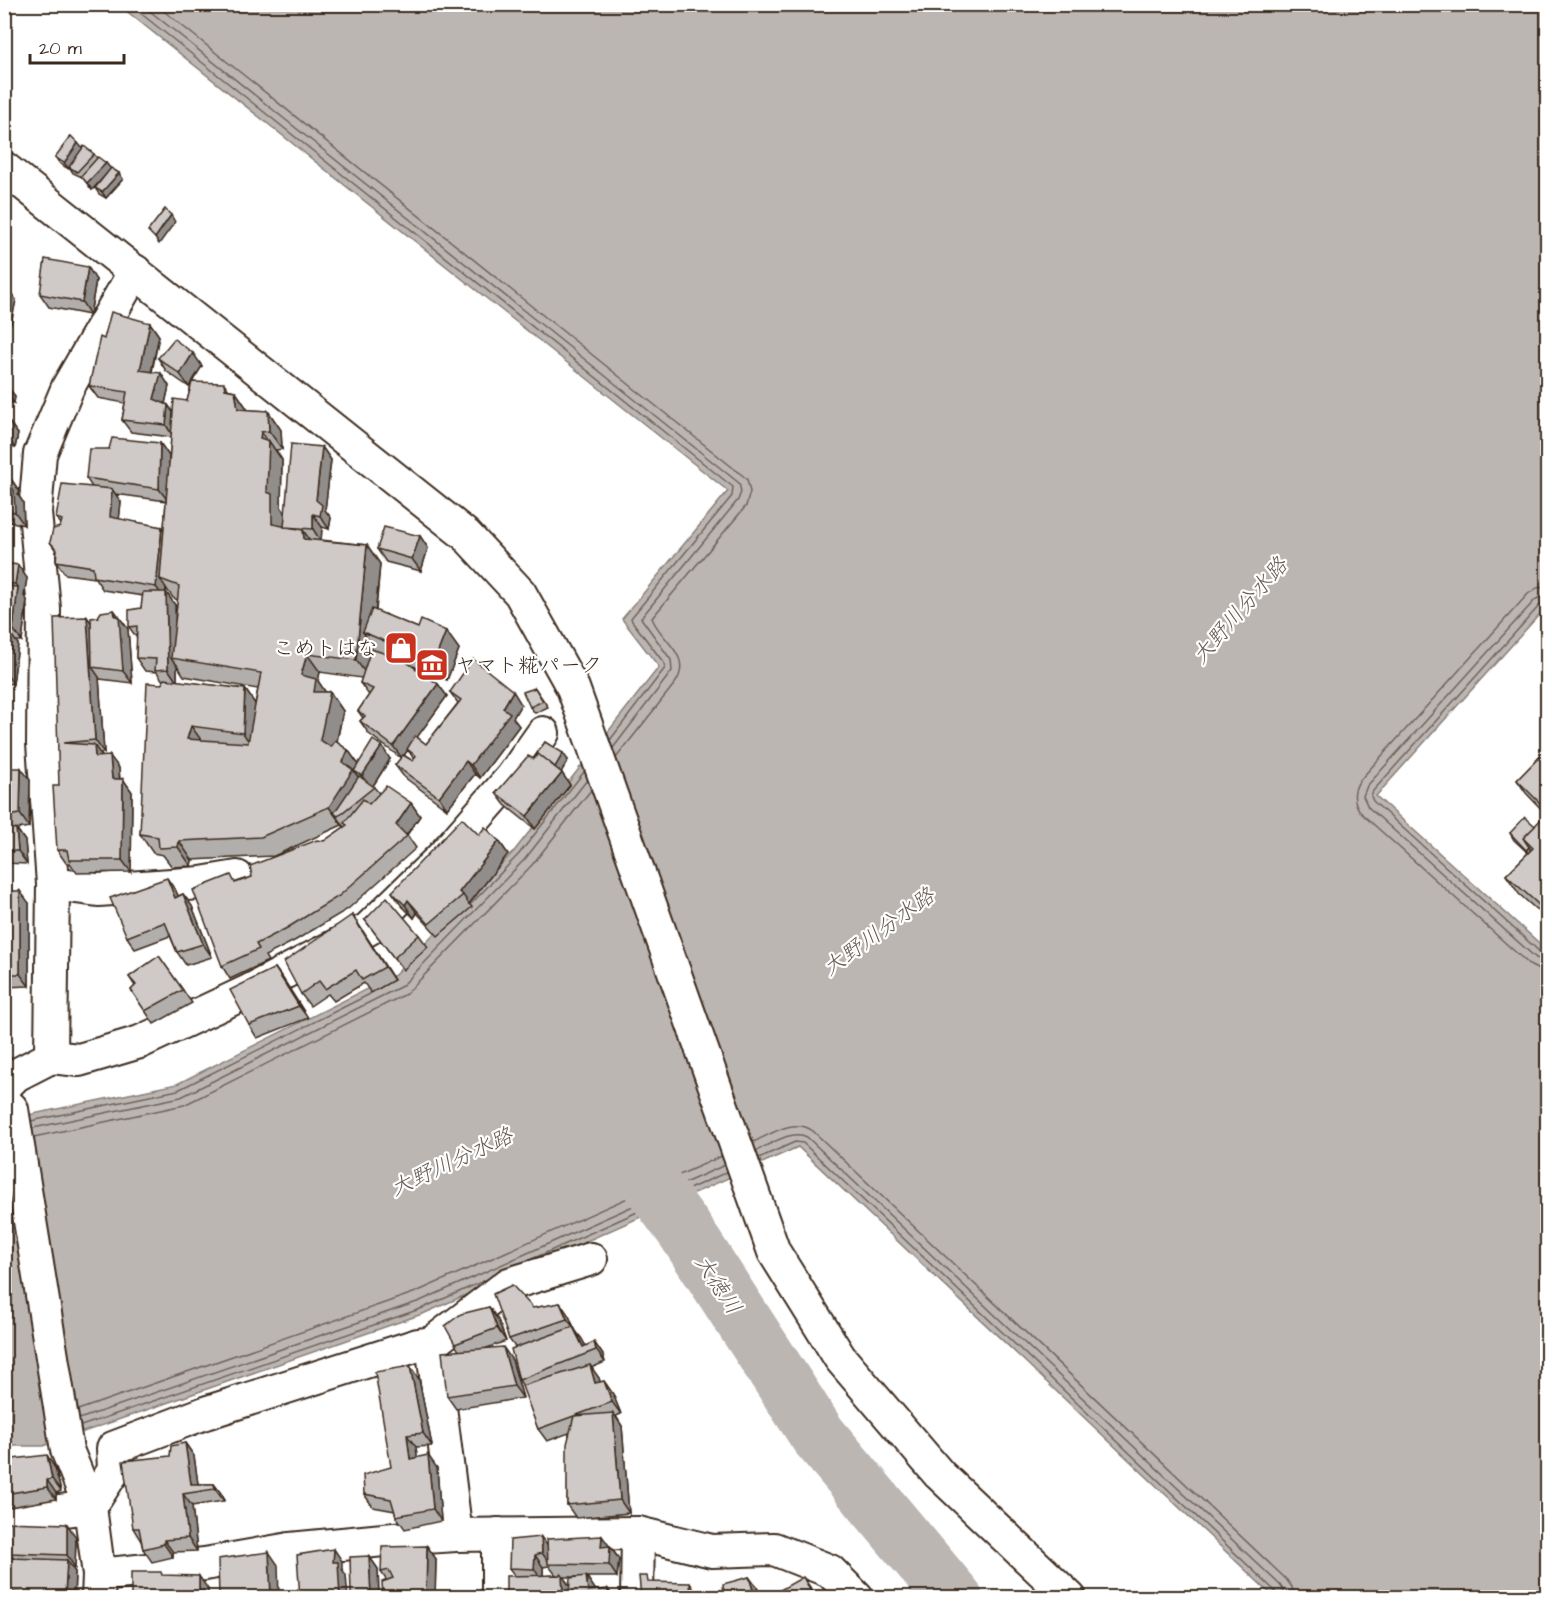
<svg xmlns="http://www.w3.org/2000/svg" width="1552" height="1602" font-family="'Architects Daughter','Klee One',sans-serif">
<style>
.water{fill:#bcb6b3;stroke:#887e77;stroke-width:1.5}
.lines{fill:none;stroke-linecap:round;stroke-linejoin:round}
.shore{stroke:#6f625a;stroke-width:1.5}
.river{stroke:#bcb6b3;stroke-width:57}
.minor-casing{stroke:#3b2a1e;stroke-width:36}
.minor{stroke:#fff;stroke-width:32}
.wall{fill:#b2aeab;stroke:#3b2a1e;stroke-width:1.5;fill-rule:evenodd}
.shaded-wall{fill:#918d8b;stroke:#3b2a1e;stroke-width:1.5}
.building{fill:#cfcac7;stroke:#3b2a1e;stroke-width:1.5}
.labels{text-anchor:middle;stroke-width:4.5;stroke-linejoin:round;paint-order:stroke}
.poi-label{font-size:21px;fill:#3b2a1e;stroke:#fff;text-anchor:end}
.water-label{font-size:22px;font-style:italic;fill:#685b52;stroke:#fff}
</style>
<rect width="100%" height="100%" fill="#fff"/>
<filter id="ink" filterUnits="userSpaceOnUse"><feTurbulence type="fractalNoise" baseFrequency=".0167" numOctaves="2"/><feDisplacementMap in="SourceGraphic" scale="12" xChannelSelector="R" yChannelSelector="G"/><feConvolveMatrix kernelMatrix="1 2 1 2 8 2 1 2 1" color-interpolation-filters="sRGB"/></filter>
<g filter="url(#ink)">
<!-- water -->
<polygon class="water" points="119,5 1547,5 1547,606 1376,796 1547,950 1547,1597 1274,1597 798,1147 425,1313 43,1446 5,1446 4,1120 177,1084 395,975 515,850 659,667 622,619 728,491"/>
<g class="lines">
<!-- shore -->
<g class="shore">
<polyline points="129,4 733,487 732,496 631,618 632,621 664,663 665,668 610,740"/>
<polyline points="141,4 739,483 741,492 738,500 641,618 671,660 672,671 613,748"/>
<path d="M155,4L747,479L750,492L746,506L652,618C660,640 693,655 676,682L616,758"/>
<path d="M1548,586L1537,588L1528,594L1360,780C1352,791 1353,803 1362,814L1531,966L1539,970L1548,971"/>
<polyline points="1548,595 1540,597 1535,600 1367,786 1363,796 1368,807 1536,958 1548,962"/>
<polyline points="1548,603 1540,605 1373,791 1371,796 1373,801 1541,953 1548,954"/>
<polyline points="471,904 519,854 584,772"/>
<polyline points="31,1121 178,1090 370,994"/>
<polyline points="33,1128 181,1097 402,986 525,859 587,780"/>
<polyline points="34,1137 184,1105 406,994 532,865 591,790"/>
<path d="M753,1142C772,1134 794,1117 813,1131L1286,1579L1292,1587L1294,1598"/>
<path d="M756,1151C771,1144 792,1129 807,1137L1280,1585L1284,1591L1285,1598"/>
<polyline points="759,1158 795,1142 803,1143 1275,1591 1277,1598"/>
<polyline points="532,1259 727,1172"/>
<polyline points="78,1410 416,1292 722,1156"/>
<polyline points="79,1419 420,1301 725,1165"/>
<polyline points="81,1426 423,1308 488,1279"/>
</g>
<!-- river -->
<polyline class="river" points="620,1142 684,1229 817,1434 954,1598"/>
<!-- minor casing -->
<g class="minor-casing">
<g id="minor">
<polyline points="4,168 466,535 520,593 573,688 774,1252 840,1358 939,1474 1070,1598"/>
<polyline points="53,884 98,890 201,883 237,877"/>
<polyline points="51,1057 79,1060 140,1042 249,991 368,929 441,858 512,777 543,733"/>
<polyline points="4,1087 16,1075 51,1057 53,884 43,744 44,609 35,512 40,454 68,387 135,271"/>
<polyline points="4,1101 12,1109 67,1450 90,1507 99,1575 98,1598"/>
<polyline points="4,1518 90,1507 114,1470 113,1448 205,1413 418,1345 432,1343"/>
<polyline points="456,1535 432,1343 509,1284 591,1259"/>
<polyline points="290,1549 294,1598"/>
<polyline points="99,1575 205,1564 290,1549 394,1539 456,1535 638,1533 712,1551 774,1549 830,1571 857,1598"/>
<polyline points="498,1598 498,1534"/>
<polyline points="637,1598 638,1533"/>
</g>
</g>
<!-- minor -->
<use href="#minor" class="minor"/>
</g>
<!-- wall -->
<g class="wall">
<polygon points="82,148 94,154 97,158 106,163 110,169 123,179 106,198 99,194 95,188 102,178 92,190 82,177 73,173 70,168 69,169 60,164 55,157"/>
<polygon points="4,273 7,277 6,287 16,300 11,323 4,321"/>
<polygon points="96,280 90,315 49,307 40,294"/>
<path d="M150,323L159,336L152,372L169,386L165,404L168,405L173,412L187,401L192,383L189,387L166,371L158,358L202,366L192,382L235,391L248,410L268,411L281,430L282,449L276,450L282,460L281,507L285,513L322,447L331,460L325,510L331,518L329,529L322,527L321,540L367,545L380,564L376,611L418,628L446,631L459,649L447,680L413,666L438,684L447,696L417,737L426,744L458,703L450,692L521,704L513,718L519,726L480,778L475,774L447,809L404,777L395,765L401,758L369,734L360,721L363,718L358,711L369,695L360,683L362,678L320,672L318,681L325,692H330L343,711L337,742L348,750L358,764L390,759L373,786L379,793L411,803L420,816L407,835L416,848L348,909L296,940L265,956L268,961L230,979L222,966L236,882L252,877L324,841L344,827L342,825L274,856L192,860L191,866L172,867L163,855L153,853L140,834L162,684L163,681L157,672L145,671L136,658L137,638L129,627L141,608L143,596L103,590L95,578L65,574L56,561L57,552L50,542L60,527L61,524L56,518L92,487L86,478L109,449L160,443L169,456V465L171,437L131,432L122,420L125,403L98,398L89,386L104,339ZM115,494L166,501L164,530L162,527L119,519L121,502ZM166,588L173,598L178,600L175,621V605L166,592ZM177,665L184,676L258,689L255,704L245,689L177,681ZM408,750L414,759L413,761L404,755Z"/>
<polygon points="4,389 10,390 15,396 14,403 4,402"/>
<polygon points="4,421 9,422 18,434 15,448 4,446"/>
<polygon points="4,478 11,479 20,492 18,495 23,502 24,525 4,520"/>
<polygon points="420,536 428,548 421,571 386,562 377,549"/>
<polygon points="4,563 27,578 24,596 27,600 22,641 15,641 18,644 13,684 4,683"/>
<polygon points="114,610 128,629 132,683 100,679 99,677 104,753 100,753 102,756 119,768 120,779 123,779 132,792 131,872 77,873 70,863 66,863 57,850 59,786 87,617 91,623"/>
<polygon points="535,688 548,707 535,713 530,707"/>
<polygon points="545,742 568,760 561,772 570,785 535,829 505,805 496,793 533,759"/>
<polygon points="1548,748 1548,920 1519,894 1506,875 1528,853 1514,840 1510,833 1535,826 1546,814 1526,793 1517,780"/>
<polygon points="4,768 30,780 29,827 17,829 25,841 27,864 4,863 4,828 8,828 4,823"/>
<polygon points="479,835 499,841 508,854 469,904 472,907 438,936 417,913 414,918 401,905 392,892"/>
<polygon points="4,891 29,903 29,986 4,987"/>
<polygon points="176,891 178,896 183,894 192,906 212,957 186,965 177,952 170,936 135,949 127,937"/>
<polygon points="352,915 394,980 371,993 364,983 334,1001 328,994 310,1006 301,994"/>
<polygon points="365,920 419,935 428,947 403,970"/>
<polygon points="159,956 192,1003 154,1024 131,990 135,986 129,977"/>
<polygon points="275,968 308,1018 257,1038 249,1025"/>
<polygon points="560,1303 569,1316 575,1330 586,1346 594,1342 603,1355 605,1362 591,1368 599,1378 600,1382 604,1381 613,1394 621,1414 616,1416 622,1426 629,1513 576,1518 567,1505 569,1433 547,1441 538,1429 523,1386 519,1380 515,1347 509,1339 533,1308"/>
<polygon points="489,1307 498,1320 506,1341 484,1349 512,1360 523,1398 456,1409 447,1396 459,1351 455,1344"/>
<polygon points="419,1379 432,1446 416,1447 417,1457 437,1468 441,1521 405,1529 396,1516 395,1511 373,1507 364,1494 391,1467"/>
<polygon points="185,1443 194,1456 198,1484 214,1484 223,1496 224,1501 192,1506 197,1551 173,1552 173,1557 152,1562 143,1549 141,1541 133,1528 170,1456"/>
<polygon points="4,1460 55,1468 61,1491 56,1493 56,1499 4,1508"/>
<polygon points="4,1522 76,1537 75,1568 72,1568 75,1572 74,1598 4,1598 4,1566 10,1566 13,1558 12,1556 4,1556"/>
<polygon points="427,1546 436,1559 435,1598 383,1598 387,1581 381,1572"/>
<path d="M547,1546H610L619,1559L617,1577H587L595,1590L614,1598H506L515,1576L509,1568ZM549,1566L556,1575L543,1576V1567ZM563,1577H581L570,1586Z"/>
<polygon points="369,1556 378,1569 379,1598 353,1598 351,1594"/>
<polygon points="749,1577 758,1589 760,1597 775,1593 812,1590 816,1598 726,1598 724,1595"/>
</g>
<!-- shaded-wall -->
<g class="shaded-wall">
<polygon points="4,100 9,107 4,114"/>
<polygon points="78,143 83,149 69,169 64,163"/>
<polygon points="106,163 111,169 92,190 87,183"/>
<polygon points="119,173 123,179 106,198 102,192"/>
<polygon points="171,215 175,222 159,244 155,238"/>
<polygon points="88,267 96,280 90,315 82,302"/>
<polygon points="4,273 7,277 5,291 4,291"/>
<polygon points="7,287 16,300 11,323 4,314 4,299"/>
<polygon points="150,323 159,336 149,382 140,370"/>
<polygon points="193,353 202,366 189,387 180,374"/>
<polygon points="161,373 169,386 163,412 154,399"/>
<polygon points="224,383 237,402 235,391 248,410 251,427 225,389"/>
<polygon points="10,390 15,396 14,403 9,397"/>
<polygon points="168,405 177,418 174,438 166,425"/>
<polygon points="268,411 281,430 282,449 269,431"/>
<polygon points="9,422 18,434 15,448 6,436"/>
<polygon points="261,432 269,443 269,441 282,460 281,507 285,513 285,543 272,524 260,438"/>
<polygon points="160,443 169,456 168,501 159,489"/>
<polygon points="322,447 331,460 325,510 331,518 329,529 320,516 316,500"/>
<polygon points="11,479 20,492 18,495 23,502 24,525 15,512 8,485"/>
<polygon points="112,489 121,502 118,530 110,517"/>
<polygon points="313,514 322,527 321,542 313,529"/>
<polygon points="162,527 171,540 160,579 166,588 165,599 156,587"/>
<polygon points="303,530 316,549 304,539"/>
<polygon points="420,536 428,548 421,571 412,559"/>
<polygon points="367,545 380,564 373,636 363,632 372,646 369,678 356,660"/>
<polygon points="18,565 27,578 24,596 27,600 22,641 13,629 18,587 15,584"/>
<polygon points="166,592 175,605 176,658 171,658 177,665 177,682 168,669"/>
<polygon points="114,610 128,629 132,683 123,671"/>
<polygon points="87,617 96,629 92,667 99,677 104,753 95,740"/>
<polygon points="446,631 459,649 447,680 434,662"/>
<polygon points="9,632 18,644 13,684 5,672"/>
<polygon points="307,654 320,672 318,681 329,697 330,692 343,711 333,759 320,740 301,675"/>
<polygon points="438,684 447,696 402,758 393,746"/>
<polygon points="245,689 258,708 256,752 243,733"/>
<polygon points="513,691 521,704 513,718 519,726 480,778 471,765"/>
<polygon points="191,726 204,744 187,739"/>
<polygon points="94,745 103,758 95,757"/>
<polygon points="382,746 390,759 371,789 362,776"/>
<polygon points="348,750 362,769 354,771 366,789 334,813 342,825 329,807 343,762"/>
<polygon points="563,753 568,760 560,774 555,767"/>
<polygon points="110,756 119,768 120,792 112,779"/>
<polygon points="466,761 475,774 447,809 439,797"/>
<polygon points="21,768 30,780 29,827 20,814"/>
<polygon points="562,773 570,785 535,829 527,816"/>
<polygon points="123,779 132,792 131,872 122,860"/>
<polygon points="411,803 420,816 404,838 396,825"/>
<polygon points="16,829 25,841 27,864 18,851"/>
<polygon points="179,841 192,860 191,866 178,847"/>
<polygon points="499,841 508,854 469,904 463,895 459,892"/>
<polygon points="1529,847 1533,853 1530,856 1526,850"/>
<polygon points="167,878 176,891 184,910 175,898"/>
<polygon points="20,891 29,903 29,986 20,974"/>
<polygon points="183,894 192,906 212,957 203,944"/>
<polygon points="408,900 417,913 414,918 405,905"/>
<polygon points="352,915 361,928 394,980 385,967"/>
<polygon points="275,968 284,980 308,1018 299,1006"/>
<polygon points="560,1303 569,1316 575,1330 582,1339 589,1353 583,1347 575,1329 567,1319"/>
<polygon points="489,1307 498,1320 506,1341 497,1328"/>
<polygon points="594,1342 603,1355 605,1362 596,1350"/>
<polygon points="503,1347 512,1360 523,1398 514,1386"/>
<polygon points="590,1365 599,1378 604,1396 595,1383"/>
<polygon points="410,1366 419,1379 432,1446 423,1433"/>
<polygon points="604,1381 613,1394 621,1414 612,1402"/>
<polygon points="613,1413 622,1426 629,1513 620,1500"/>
<polygon points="407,1435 416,1447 419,1471 410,1459"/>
<polygon points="185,1443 194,1456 199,1491 191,1484"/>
<polygon points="47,1455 55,1468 61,1491 52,1479"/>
<polygon points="428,1455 437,1468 441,1521 433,1509"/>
<polygon points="47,1480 56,1493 56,1499 47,1487"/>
<polygon points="214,1484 223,1496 224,1501 215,1489"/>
<polygon points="183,1494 192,1506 197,1551 188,1538"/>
<polygon points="67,1524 76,1537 75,1568 67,1555"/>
<polygon points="602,1536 619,1559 617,1577 609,1565 601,1547"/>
<polygon points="541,1537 550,1549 550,1564 542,1553"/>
<polygon points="164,1540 173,1552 173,1557 164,1544"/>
<polygon points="427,1546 436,1559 435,1598 426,1598"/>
<polygon points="334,1549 342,1561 342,1569 346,1575 348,1598 340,1598 333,1562"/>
<polygon points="269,1552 278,1565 279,1598 271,1598"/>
<polygon points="535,1555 543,1567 543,1581 534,1569"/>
<polygon points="369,1556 378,1569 379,1598 372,1598 371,1597"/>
<polygon points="67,1560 75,1572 74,1598 66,1598 65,1595"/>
<polygon points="562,1575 571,1588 572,1598 565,1598 563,1595"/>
<polygon points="199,1576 208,1589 208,1598 199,1598"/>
<polygon points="586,1576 595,1589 596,1598 588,1591"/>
<polygon points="749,1577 758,1589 760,1598 759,1598 753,1590"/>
<polygon points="803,1577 812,1590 816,1598 815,1598"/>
<polygon points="690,1583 698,1596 699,1598 691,1598"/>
<polygon points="608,1589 614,1598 608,1598"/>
</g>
<!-- building -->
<g class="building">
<polygon points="71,136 78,143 64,163 55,157"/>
<polygon points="84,146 94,154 77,172 69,167"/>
<polygon points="98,157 106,163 87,183 81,176"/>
<polygon points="111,168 119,173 102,192 95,188"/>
<polygon points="165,209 171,215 155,238 148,231"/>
<polygon points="45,259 88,267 82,302 40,294"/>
<polygon points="4,287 7,287 4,299"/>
<polygon points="111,312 150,323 140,370 161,373 154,399 168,405 166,425 122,420 127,392 89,386 100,337 104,339"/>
<polygon points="174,339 193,353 180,374 158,358"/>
<polygon points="192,382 224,383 225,389 235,391 238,409 268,411 269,431 261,432 260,438 269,441 267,492 272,494 272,524 303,530 304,539 367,545 356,660 307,654 301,675 316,679 314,692 330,692 320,740 331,747 335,741 348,750 343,762 353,770 329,807 261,837 179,841 178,847 159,848 158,837 140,834 147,683 162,684 164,679 245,689 243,733 191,726 187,739 248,743 261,673 171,658 179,586 160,579 174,399 187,401"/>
<polygon points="4,389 10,390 9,397 4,396"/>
<polygon points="4,421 9,422 6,436 4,435"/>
<polygon points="112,438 160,443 159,489 86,478 89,449 109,449"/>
<polygon points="291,444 322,447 316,500 322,505 320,516 313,514 313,529 284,527"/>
<polygon points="4,478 11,479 8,485 14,490 15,512 4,510"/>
<polygon points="62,484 112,489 110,517 162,527 156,587 94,577 93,567 56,561 57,550 50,542 53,529 60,527 62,520 56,518"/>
<polygon points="384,527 420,536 412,559 377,549"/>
<polygon points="4,563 18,565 15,584 4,583"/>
<polygon points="4,586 18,587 13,629 4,628"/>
<polygon points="143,592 166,592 168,669 155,670 156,659 136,658 137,626 129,627 129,610 141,608"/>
<polygon points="372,609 418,628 421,620 446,631 434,662 363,632"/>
<polygon points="114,610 115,616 119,616 123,671 92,667 91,618 98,617 101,612"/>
<polygon points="87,617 95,740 63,743 94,745 95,757 110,756 112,779 123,779 122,860 69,860 67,850 57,850 53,786 59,786 54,618"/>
<polygon points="4,631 9,632 5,672 4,672"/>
<polygon points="371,649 402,659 438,684 393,746 360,721 365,716 358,711 373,689 360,683"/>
<polygon points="473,659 513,691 503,708 510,713 471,765 466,761 439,797 395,765 403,755 413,761 416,756 407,749 415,736 426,744 461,700 450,692"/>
<polygon points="535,688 543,701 530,707 523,692"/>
<polygon points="373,740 382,746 362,776 354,771"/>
<polygon points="545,742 563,753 555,767 543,757 542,758 538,754 533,759"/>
<polygon points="1548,748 1548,811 1517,780"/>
<polygon points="538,754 562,773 527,816 496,793 528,756 534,759"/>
<polygon points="4,768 21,768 20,814 4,817"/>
<polygon points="359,776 374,787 338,816 334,813"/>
<polygon points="386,786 411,803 396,825 407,836 339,896 287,928 256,944 259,949 222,966 193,890 231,875 235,883 252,877 250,866 317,840 324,841 347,825 344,823 363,799 369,804"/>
<polygon points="1548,812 1548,913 1506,875 1533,848 1523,838"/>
<polygon points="1525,817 1535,826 1523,838 1529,847 1526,850 1510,833"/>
<polygon points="462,818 479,835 485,827 499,841 459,892 463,895 429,924 408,900 405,905 392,892"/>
<polygon points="4,828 16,829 18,851 4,851"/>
<polygon points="167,878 175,898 183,894 203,944 177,952 165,922 127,937 110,898"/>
<rect x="4" y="891" width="16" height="83"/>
<polygon points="387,897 419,935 394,958 365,920"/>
<polygon points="352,915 385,967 362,980 356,970 325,989 319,981 301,994 284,962"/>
<polygon points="159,956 183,990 145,1011 131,990 136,985 129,977"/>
<polygon points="275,968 299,1006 249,1025 230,990"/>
<polygon points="512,1285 533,1308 560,1303 567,1319 509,1339 493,1294"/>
<polygon points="489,1307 497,1328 455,1344 445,1326 461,1314"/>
<polygon points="573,1327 583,1347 594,1342 596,1350 519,1380 511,1349"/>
<polygon points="503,1347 514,1386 447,1396 442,1352"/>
<polygon points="590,1365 595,1383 604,1381 612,1402 574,1416 613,1413 620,1500 567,1505 567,1444 574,1416 538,1429 522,1386"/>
<polygon points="410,1366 423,1433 407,1435 410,1459 428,1455 433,1509 396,1516 391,1499 364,1494 363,1475 391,1467 375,1372"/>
<polygon points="185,1443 191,1484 214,1484 215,1489 183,1494 188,1538 164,1540 164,1544 143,1549 139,1528 133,1528 123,1461 170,1456 171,1446"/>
<polygon points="47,1455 52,1479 47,1480 47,1487 4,1494 4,1460"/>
<polygon points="4,1522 67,1524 67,1555 9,1553 8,1544 4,1544"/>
<polygon points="602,1536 601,1547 610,1546 609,1565 548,1564 547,1539"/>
<polygon points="541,1537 542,1553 535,1555 534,1569 509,1568 510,1540"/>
<polygon points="427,1546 426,1598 383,1598 382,1582 393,1578 389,1570 381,1572 382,1547"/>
<polygon points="334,1549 333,1562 338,1562 340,1598 300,1598 297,1555"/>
<polygon points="269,1552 271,1598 219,1598 218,1559"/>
<polygon points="369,1556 371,1597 351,1594 350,1557"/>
<polygon points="11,1558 67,1560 65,1595 4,1592 4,1566 10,1566"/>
<polygon points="131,1572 161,1572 162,1575 199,1576 199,1598 131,1598"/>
<polygon points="562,1575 563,1595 553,1596 553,1598 506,1598 506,1576"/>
<polygon points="586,1576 588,1591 608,1589 608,1598 569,1598 570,1578"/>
<polygon points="639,1576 647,1576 648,1582 690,1583 691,1598 641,1598"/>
<polygon points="749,1577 753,1590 724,1595 723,1584"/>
<polygon points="803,1577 812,1594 806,1598 759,1598 771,1591 775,1593"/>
</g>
</g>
<!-- icons -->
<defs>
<g id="shop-square" transform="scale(1.725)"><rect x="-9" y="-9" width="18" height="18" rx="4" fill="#c8321e" stroke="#fff"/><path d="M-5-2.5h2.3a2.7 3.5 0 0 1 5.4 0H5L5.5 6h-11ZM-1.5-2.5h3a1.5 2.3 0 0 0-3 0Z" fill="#fff"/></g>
<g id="museum-square" transform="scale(1.725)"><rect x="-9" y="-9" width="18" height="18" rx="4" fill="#c8321e" stroke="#fff"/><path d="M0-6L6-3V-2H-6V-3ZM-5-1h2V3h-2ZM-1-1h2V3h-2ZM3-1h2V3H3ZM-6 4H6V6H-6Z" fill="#fff"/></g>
</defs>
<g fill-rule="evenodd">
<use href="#shop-square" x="401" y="648"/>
<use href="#museum-square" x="432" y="665"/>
</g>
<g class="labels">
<!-- poi labels -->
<g class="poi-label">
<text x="378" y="655">こめトはな</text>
<text x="455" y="672" text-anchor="start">ヤマト糀パーク</text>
</g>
<!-- water labels -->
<g class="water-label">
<text transform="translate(1239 610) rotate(-49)" y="8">大野川分水路</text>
<text transform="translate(878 931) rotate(-36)" y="8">大野川分水路</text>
<text transform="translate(451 1161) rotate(-25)" y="8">大野川分水路</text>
<text transform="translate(719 1284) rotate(57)" y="8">大徳川</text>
</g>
</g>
<!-- margin -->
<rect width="1552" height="1602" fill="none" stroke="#fff" stroke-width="24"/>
<rect x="12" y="12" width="1528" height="1578" fill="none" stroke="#3b2a1e" stroke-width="2" filter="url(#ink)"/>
<!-- scale -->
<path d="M30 54v9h94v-9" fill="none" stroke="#3b2a1e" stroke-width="3"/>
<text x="39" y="54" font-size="18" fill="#3b2a1e" stroke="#ffffff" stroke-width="4.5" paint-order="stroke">20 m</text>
</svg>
